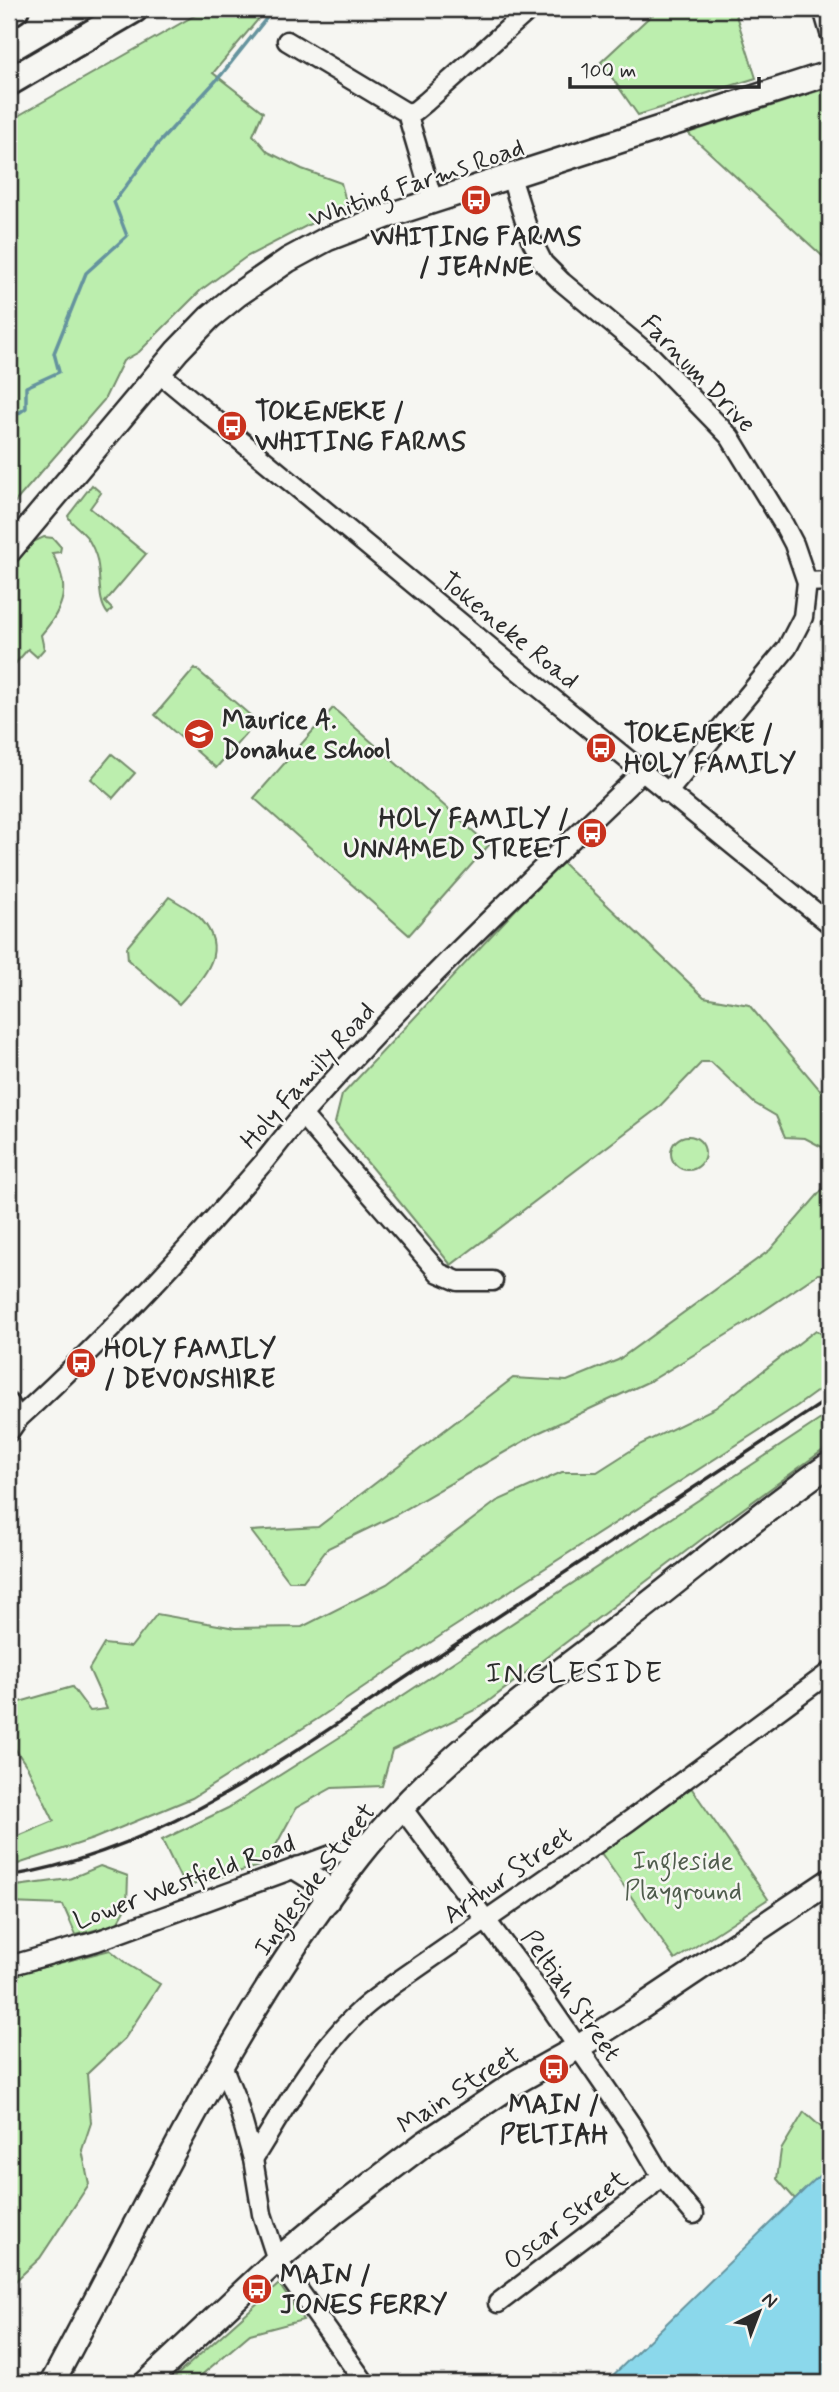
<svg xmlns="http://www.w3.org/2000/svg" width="839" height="2392" font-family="Mynerve,sans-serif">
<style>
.green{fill:#bceeae;stroke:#748c6c;stroke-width:2}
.water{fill:#8bd8eb;stroke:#65939e;stroke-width:2}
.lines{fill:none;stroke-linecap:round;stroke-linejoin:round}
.stream{stroke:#65939e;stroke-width:3.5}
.minor-casing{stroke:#2b2b2b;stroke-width:23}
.major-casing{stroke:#2b2b2b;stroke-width:28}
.highway-casing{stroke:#2b2b2b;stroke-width:32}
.minor{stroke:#f6f6f2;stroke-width:18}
.major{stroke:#f6f6f2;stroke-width:23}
.highway{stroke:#f6f6f2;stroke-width:26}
.rail{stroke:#2b2b2b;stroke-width:3.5}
.labels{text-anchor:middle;stroke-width:5;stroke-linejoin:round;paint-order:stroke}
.street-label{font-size:26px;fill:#2b2b2b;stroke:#f6f6f2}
.poi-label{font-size:26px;font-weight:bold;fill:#2b2b2b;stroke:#f6f6f2;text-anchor:start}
.park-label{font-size:26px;fill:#4f5c4c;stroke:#f6f6f2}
.quarter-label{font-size:30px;letter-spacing:2px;fill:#2b2b2b;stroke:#f6f6f2}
</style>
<rect width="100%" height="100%" fill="#f6f6f2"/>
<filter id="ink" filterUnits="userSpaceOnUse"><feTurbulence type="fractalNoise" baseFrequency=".0143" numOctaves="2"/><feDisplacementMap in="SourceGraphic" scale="14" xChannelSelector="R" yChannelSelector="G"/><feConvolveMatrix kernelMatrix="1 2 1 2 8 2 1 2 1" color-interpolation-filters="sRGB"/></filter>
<g filter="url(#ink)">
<!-- green -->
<g class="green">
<polygon points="206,9 278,9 260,17 213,73 263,112 253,135 268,152 302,169 341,183 347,205 246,257 201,290 139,352 123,361 104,400 9,509 9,121"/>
<polygon points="658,9 734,9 756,78 638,115 601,62"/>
<polygon points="830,87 830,263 688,133"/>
<path d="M92,485L101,493L90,508L146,554L105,602L112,609L108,614C96,600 102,574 96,556C93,547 89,538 82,532C77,526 71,524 68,516Z"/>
<path d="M44,537L53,538L61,547L60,552L52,553C71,587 65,607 41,635L44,649L37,657L28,649L9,671V570L33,542Z"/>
<polygon points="195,668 257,721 216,768 155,715"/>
<polygon points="333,708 489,845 409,935 254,798"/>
<polygon points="112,754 135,773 113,798 91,779"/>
<polygon points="563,863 704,997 749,1005 820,1090 830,1083 830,1273 818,1274 741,1326 652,1380 538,1433 392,1517 328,1548 303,1581 289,1581 251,1531 318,1527 513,1378 567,1381 618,1360 770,1250 829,1182 822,1147 805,1138 785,1137 776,1116 754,1103 711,1062 702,1062 658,1108 451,1265 335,1123 342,1095 520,905"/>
<path d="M169,897C180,904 193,910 201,919C231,952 202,979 179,1004L128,960L127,947Z"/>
<circle cx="688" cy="1153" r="17"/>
<polygon points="816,1330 830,1340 830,1382 797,1406 449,1630 319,1718 192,1798 93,1839 18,1864 9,1865 9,1823 16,1837 54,1821 28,1768 9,1740 9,1705 72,1687 90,1711 107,1709 89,1669 104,1644 131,1647 157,1614 235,1628 302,1627 387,1584 497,1501 562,1472 597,1472 641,1444 715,1408"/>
<polygon points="830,1413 830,1445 706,1536 481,1707 392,1750 382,1786 332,1788 296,1808 266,1864 185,1887 162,1840 228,1808 340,1737"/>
<polygon points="690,1786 768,1899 675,1960 599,1850"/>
<polygon points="100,1866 128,1876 127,1906 117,1924 76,1935 63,1905 9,1903 9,1887 69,1879"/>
<polygon points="110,1950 128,1965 160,1984 125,2038 87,2074 91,2123 82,2150 89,2184 40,2258 9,2287 9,1976"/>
<polygon points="804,2112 830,2135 830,2166 795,2199 777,2179 781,2150"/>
<polygon points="279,2284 303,2320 250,2334 192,2383 168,2383"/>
</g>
<!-- water -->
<polygon class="water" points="830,2165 830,2383 605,2383"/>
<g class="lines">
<!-- stream -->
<polyline class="stream" points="9,420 26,408 26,387 59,372 54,353 86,273 127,236 114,202 156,146 222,74 269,15 285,9"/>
<!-- minor casing -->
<g class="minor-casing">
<g id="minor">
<polyline points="823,9 830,33"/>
<polyline points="287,41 407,113 433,201"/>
<polyline points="407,113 415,111 426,102 530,9"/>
<polyline points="511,177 530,237 543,263 562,282 652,357 730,437 784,525 794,544 807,582 803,617 787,648 667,793"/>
<polyline points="159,373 509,663 830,924"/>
<polyline points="807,582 830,581"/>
<polyline points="302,1115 439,1273 458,1281 493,1281"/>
<polyline points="9,1403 18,1419"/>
<path d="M9,1432L18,1419C105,1340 186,1252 263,1163C276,1147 289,1130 303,1114C409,994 527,883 642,772"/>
<polyline points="402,1808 542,1995 632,2126 661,2175 694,2214"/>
<polyline points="9,1966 97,1941 372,1840"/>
<polyline points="222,2065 237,2102 253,2159 262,2214 277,2260 365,2383"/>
<path d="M253,2159C285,2108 315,2052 360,2011C370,2001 383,1993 394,1984L629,1821L830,1672"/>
<polyline points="498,2303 649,2188 661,2175"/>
</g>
</g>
<!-- major casing -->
<g class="major-casing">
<g id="major">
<polyline points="9,551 177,351 210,317 237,295 288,260 327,239 387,216 830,73"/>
<polyline points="298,1869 319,1882 327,1901"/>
<path d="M52,2383C148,2205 233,2018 359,1857C434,1762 534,1691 630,1618C696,1567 761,1512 830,1464"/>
<polyline points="146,2383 277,2260 337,2210 425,2143 518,2081 577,2048 640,2008 830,1881"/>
</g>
</g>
<!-- highway casing -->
<g class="highway-casing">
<g id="highway">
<polyline points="9,13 15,9"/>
<polyline points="9,82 134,9"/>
</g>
</g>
<!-- minor -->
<use href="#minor" class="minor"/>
<!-- major -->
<use href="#major" class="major"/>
<!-- highway -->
<use href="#highway" class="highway"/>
<!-- rail -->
<path class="rail" d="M9,1876C170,1850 305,1743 438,1656C568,1570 699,1484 830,1398"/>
</g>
</g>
<!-- icons -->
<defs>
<g id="bus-disc" transform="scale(1.575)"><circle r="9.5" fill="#c8321e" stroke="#f6f6f2"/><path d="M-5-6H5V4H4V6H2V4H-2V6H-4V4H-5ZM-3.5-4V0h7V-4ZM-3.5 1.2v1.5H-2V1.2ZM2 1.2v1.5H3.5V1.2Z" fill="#fff"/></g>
<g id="school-disc" transform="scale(1.575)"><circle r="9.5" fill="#c8321e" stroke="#f6f6f2"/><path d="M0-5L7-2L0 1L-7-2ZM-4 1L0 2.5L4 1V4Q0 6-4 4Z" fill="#fff"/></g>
</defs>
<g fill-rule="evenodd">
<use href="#bus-disc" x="476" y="200"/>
<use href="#bus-disc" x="232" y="426"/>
<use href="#school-disc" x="199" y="734"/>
<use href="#bus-disc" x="601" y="748"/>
<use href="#bus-disc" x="592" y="833"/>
<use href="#bus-disc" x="81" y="1363"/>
<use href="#bus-disc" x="554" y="2069"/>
<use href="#bus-disc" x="257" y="2289"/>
</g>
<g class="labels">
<!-- street labels -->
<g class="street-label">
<text transform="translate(416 182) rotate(-19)" y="9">Whiting Farms Road</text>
<text transform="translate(699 373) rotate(46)" y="9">Farnum Drive</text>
<text transform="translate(510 630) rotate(39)" y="9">Tokeneke Road</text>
<text transform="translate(307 1075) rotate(-48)" y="9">Holy Family Road</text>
<text transform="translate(507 1874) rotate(-35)" y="9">Arthur Street</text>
<text transform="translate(314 1879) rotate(-53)" y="9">Ingleside Street</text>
<text transform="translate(184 1881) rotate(-20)" y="9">Lower Westfield Road</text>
<text transform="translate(572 1995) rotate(55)" y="9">Peltiah Street</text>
<text transform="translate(458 2089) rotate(-33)" y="9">Main Street</text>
<text transform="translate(565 2219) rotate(-37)" y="9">Oscar Street</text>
</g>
<!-- poi labels -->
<g class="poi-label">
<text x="476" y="245" text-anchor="middle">WHITING FARMS<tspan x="476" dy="30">/ JEANNE</tspan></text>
<text x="255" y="420">TOKENEKE /<tspan x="255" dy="30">WHITING FARMS</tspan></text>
<text x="222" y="728">Maurice A.<tspan x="222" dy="30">Donahue School</tspan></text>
<text x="624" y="742">TOKENEKE /<tspan x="624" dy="30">HOLY FAMILY</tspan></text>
<text x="569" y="827" text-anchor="end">HOLY FAMILY /<tspan x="569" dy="30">UNNAMED STREET</tspan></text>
<text x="104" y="1357">HOLY FAMILY<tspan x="104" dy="30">/ DEVONSHIRE</tspan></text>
<text x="554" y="2113" text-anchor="middle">MAIN /<tspan x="554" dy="30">PELTIAH</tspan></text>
<text x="280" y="2283">MAIN /<tspan x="280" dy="30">JONES FERRY</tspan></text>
</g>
<!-- park labels -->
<g class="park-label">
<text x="683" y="1869">Ingleside<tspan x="683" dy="30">Playground</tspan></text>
</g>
<!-- quarter labels -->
<g class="quarter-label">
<text x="575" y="1682">INGLESIDE</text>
</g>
</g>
<!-- margin -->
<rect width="839" height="2392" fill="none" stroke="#f6f6f2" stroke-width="35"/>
<rect x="18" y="18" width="804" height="2357" fill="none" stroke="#2b2b2b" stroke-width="2.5" filter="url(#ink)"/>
<!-- north arrow -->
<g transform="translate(759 2312) rotate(42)" stroke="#f6f6f2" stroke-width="5" paint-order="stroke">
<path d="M0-5L12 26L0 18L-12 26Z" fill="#2b2b2b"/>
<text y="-10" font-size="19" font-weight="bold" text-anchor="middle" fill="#2b2b2b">N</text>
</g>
<!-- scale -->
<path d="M570 77v10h189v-10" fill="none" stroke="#2b2b2b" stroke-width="3.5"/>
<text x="580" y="77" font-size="21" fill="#2b2b2b" stroke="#f6f6f2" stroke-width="5" paint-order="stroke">100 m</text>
</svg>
